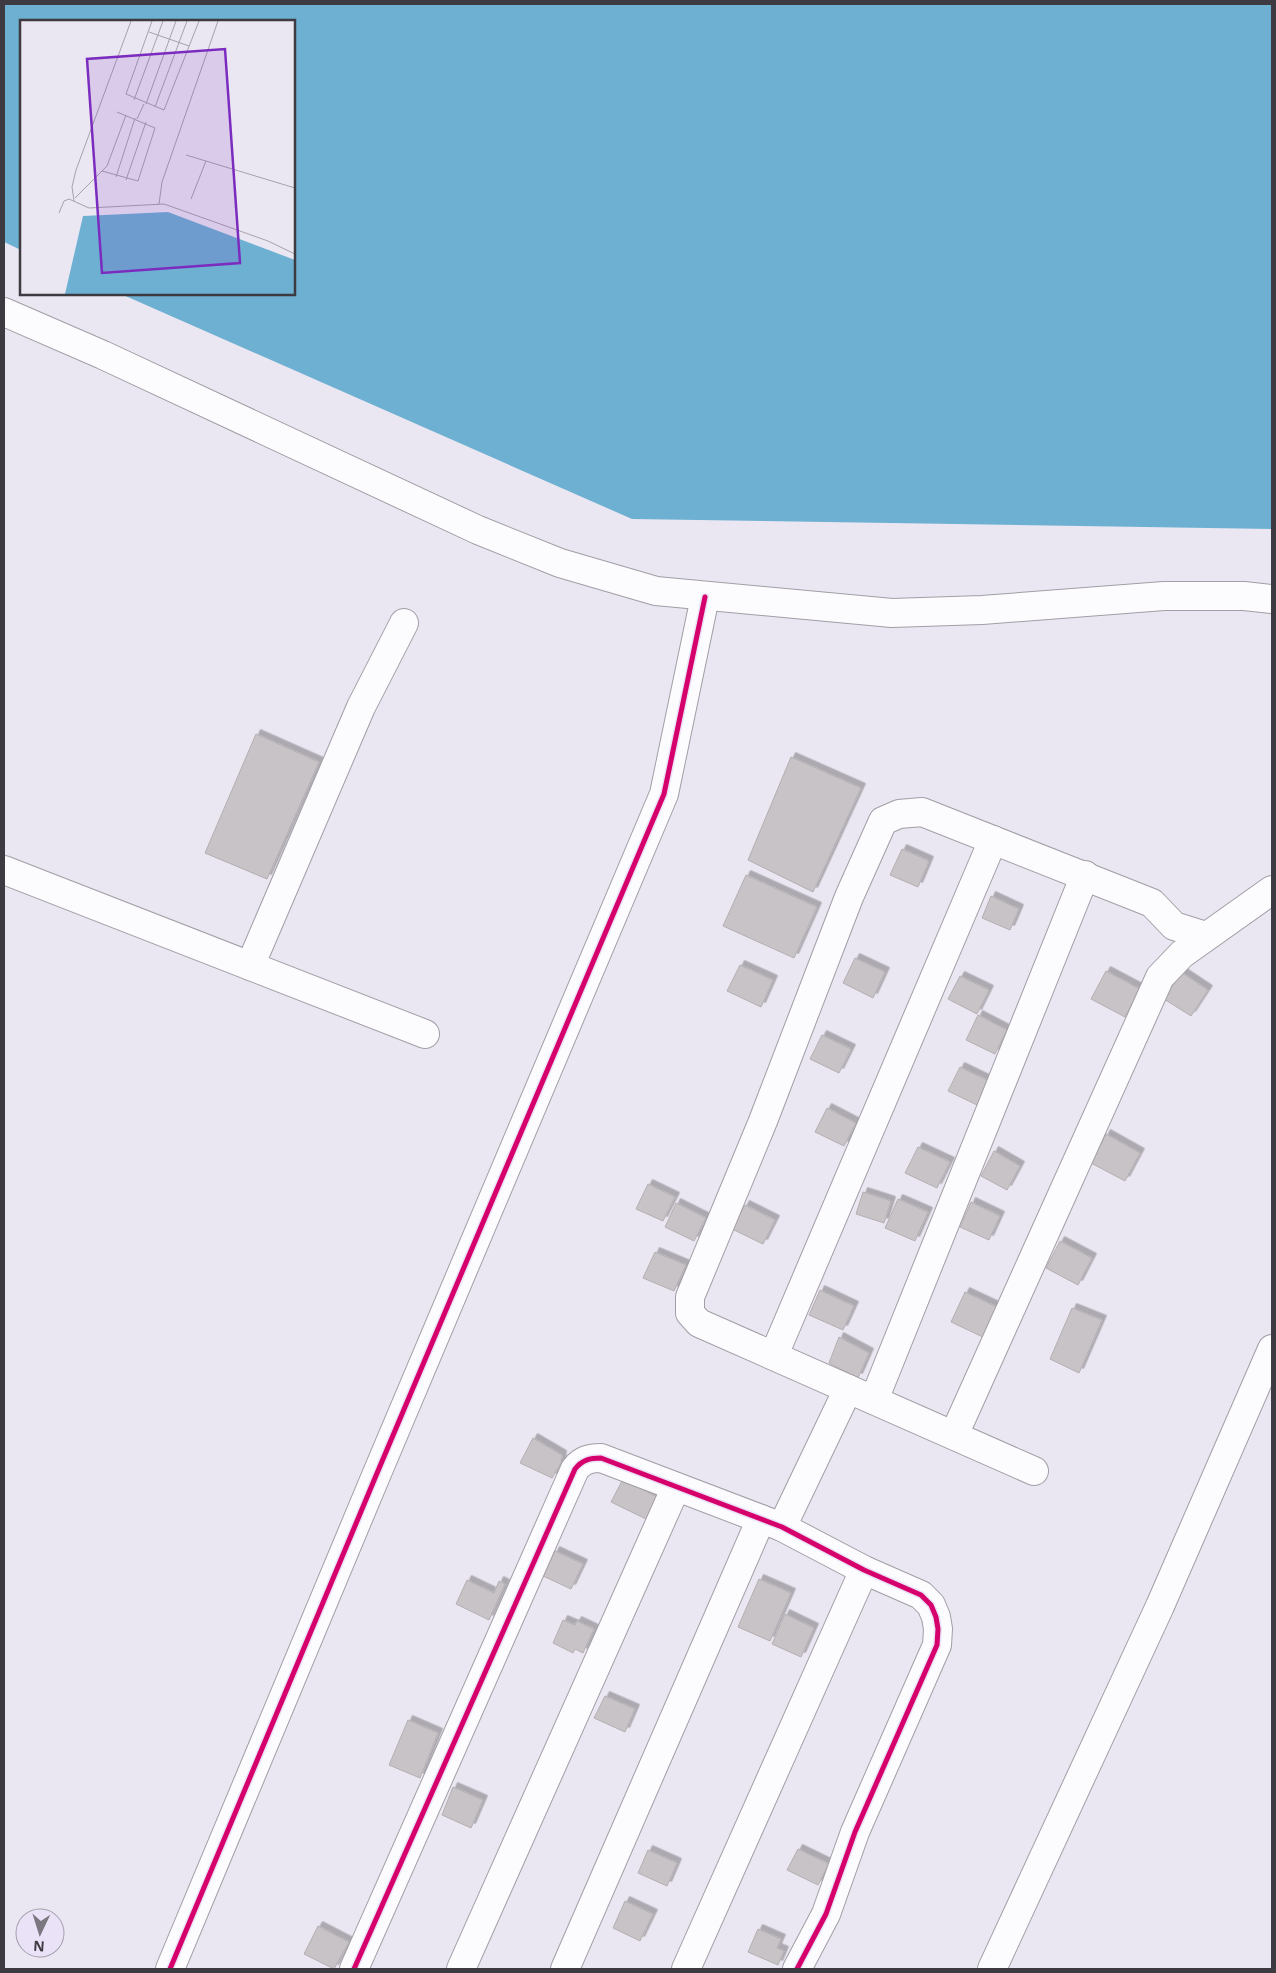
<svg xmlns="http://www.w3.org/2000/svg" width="1276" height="1973" font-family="'Noto Sans',sans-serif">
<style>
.water{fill:#6eb0d2}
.building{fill:#c8c3c6;stroke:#b4aeb1;filter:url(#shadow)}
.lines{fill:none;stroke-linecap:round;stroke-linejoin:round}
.street-casing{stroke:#a19ea6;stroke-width:30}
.street{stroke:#fcfbfd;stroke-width:28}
.cycleway-casing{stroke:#eae2f6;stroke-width:8}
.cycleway{stroke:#d6006c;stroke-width:5}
.inset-road{fill:none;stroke:#a6a2ac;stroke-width:1}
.view{fill:#7b2cbf;fill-opacity:0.15;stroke:#7b2cbf;stroke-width:2.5}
.inset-edge{fill:none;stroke:#3e3a42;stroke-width:2.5}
</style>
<defs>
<filter id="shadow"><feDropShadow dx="4.5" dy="-4.5" stdDeviation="0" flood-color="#0004"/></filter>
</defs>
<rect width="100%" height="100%" fill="#ebe7f2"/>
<!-- water -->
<polygon class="water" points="4,4 1272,4 1272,529 632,519 121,294 294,294 294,21 21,21 21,250 4,242"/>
<!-- building -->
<g class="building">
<polygon points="256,734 319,762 267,879 205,853"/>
<polygon points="791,757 861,788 813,892 748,860"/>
<polygon points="902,849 929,861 918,887 890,875"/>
<polygon points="746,875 817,907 794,958 723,926"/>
<polygon points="991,896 1019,909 1010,930 982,918"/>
<polygon points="855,958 885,972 873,998 843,983"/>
<polygon points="740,965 773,980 761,1007 727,991"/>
<polygon points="1106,971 1140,989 1125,1017 1091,999"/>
<polygon points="1181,972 1208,990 1191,1016 1164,999"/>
<polygon points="960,976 989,990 977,1014 948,999"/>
<polygon points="978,1015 1007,1030 995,1054 966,1040"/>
<polygon points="822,1035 851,1049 839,1073 810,1059"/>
<polygon points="960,1067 989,1081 977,1105 948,1091"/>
<polygon points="827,1108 856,1123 844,1146 815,1132"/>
<polygon points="1106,1134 1140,1153 1125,1181 1091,1163"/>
<polygon points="918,1147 950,1162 937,1188 905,1173"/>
<polygon points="994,1151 1020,1166 1007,1190 981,1176"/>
<polygon points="648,1184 675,1197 663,1221 636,1209"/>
<polygon points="863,1192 891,1201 884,1223 856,1214"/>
<polygon points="898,1199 928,1212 915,1241 885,1228"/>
<polygon points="971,1202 1000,1216 989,1240 960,1227"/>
<polygon points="676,1203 706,1218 694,1241 665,1227"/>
<polygon points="745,1205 775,1220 763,1244 732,1229"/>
<polygon points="1060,1241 1092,1258 1078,1285 1046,1268"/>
<polygon points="655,1252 686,1265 674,1291 643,1278"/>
<polygon points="820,1290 854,1306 843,1330 809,1315"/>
<polygon points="965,1292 999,1308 985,1338 951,1322"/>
<polygon points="1072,1308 1102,1320 1079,1373 1050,1359"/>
<polygon points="839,1337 869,1353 858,1378 829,1363"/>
<polygon points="533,1438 562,1455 561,1463 552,1478 520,1463"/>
<polygon points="623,1479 657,1497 646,1519 611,1502"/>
<polygon points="555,1551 583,1564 571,1589 543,1576"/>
<polygon points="759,1579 791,1593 770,1641 738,1627"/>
<polygon points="467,1580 494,1593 499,1581 505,1584 489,1620 456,1604"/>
<polygon points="785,1614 814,1628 801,1657 772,1644"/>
<polygon points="563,1620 575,1625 577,1621 594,1629 583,1653 575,1649 573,1653 553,1643"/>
<polygon points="605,1696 635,1709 625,1732 594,1718"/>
<polygon points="408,1720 438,1733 420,1778 389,1765"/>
<polygon points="453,1787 483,1800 471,1828 442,1815"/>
<polygon points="798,1849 829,1864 818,1885 787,1870"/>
<polygon points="648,1850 677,1863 667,1886 638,1873"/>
<polygon points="625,1901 653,1914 640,1941 613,1928"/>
<polygon points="318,1926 349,1942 334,1969 304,1954"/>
<polygon points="758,1929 781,1939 777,1948 784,1951 778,1965 748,1952"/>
</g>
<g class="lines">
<!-- street casing -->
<g class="street-casing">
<g id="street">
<polyline points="4,312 103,355 478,530 560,563 656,591 892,613 982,610 1164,596 1244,596 1272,599"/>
<polyline points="4,870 425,1034"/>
<polyline points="250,966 361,707 404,623"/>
<polyline points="774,1355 993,840"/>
<polyline points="874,1400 1085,875"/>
<polyline points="954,1435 1160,977 1182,954 1272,890"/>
<polyline points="1034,1471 699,1323 690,1313 690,1297 763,1121 849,897 883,821 899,814 922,812 1152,903 1174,926 1206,936"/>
<polyline points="782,1527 848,1389"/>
<polyline points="170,1969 375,1478 664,794 705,597"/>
<path d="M354,1969L575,1469C582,1460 590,1458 601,1458L782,1527L864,1570L921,1595L931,1605L936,1617L938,1629L937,1645L855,1832L826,1914L797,1969"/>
<polyline points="461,1969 676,1487"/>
<polyline points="565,1969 761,1519"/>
<polyline points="686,1969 864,1570"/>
<polyline points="992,1969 1160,1606 1272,1349"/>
</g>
</g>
<!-- street -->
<use href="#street" class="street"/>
<!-- cycleway casing -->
<g class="cycleway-casing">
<g id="cycleway">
<polyline points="170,1969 375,1478 664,794 705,597"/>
<path d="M354,1969L575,1469C582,1460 590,1458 601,1458L782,1527L864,1570L921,1595L931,1605L936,1617L938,1629L937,1645L855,1832L826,1914L797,1969"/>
</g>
</g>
<!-- cycleway -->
<use href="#cycleway" class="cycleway"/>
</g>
<!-- overview -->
<g transform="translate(20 20)">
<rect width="275" height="275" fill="#ebe7f2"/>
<path d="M148,192L275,240V274H45L63,196Z" fill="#6eb0d2"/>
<path class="inset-road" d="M132,1L106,74L144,90L179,1M129,12L169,26M114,80L143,1M126,84L156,1M135,87L167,1M117,99L124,84M166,135L275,168M82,151L118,161L135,108L97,92M96,157L115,98M106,160L126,102M55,178L87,146L106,95M171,179L186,141M54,181L52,167L56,150L111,1M139,184L142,162L198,1M39,193L44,181L49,179L69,188L144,184L248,221L275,234"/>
<path class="view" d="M205,29L220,243L82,253L67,39Z"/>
<rect width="275" height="275" class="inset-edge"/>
</g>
<!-- border -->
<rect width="1276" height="1973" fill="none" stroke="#3e3a42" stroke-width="10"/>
<!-- north arrow -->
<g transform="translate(40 1933) rotate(184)"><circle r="24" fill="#eae2f6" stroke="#a59fae"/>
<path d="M0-4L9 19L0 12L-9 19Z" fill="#7b7780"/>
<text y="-8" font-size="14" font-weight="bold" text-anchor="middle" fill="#3e3a42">N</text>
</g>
</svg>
